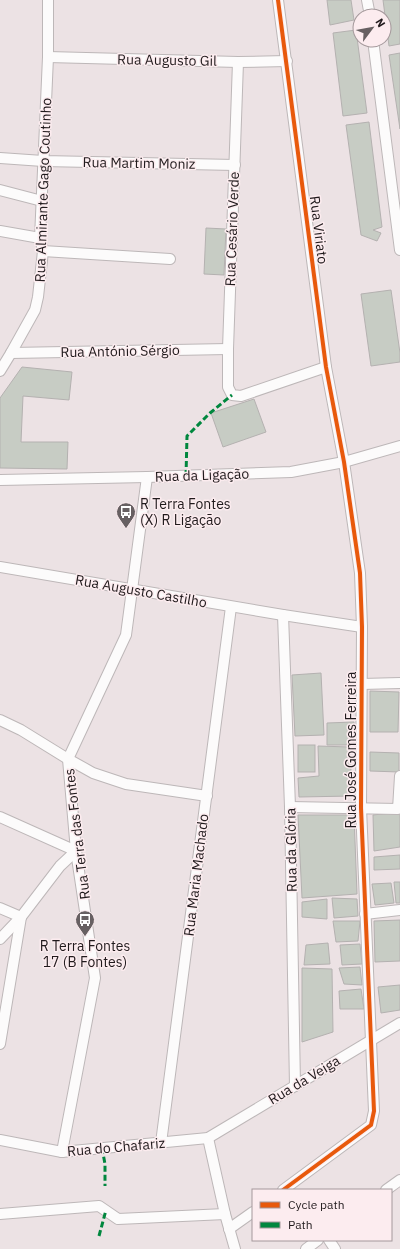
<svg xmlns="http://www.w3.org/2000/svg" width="400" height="1249" font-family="'IBM Plex Sans',sans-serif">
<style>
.building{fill:#c7ccc4;stroke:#b4b1b0}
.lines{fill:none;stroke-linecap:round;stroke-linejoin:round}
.street-casing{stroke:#bdb7b8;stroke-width:12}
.street{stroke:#fcfbfb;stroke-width:10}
.quiet{stroke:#00873e;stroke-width:3;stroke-dasharray:6 3;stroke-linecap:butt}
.cycleway-casing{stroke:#fcecef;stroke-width:6}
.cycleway{stroke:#e8590c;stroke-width:4}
.labels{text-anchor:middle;stroke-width:3;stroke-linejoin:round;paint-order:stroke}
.street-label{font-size:14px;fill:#201a1c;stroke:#fcecef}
.poi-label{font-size:14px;fill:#201a1c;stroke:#fcecef;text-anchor:start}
</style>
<rect width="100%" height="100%" fill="#ece2e4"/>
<!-- building -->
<g class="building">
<polygon points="327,0 351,0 354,20 330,25"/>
<polygon points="383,0 400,0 400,44 389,46"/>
<polygon points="356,30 367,113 343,116 333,33"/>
<polygon points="400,53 400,129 389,55"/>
<polygon points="369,122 382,227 373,230 381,233 377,241 361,235 346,125"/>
<polygon points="206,228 226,229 224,275 204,274"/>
<polygon points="391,290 400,353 400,362 371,366 361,294"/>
<polygon points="22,367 72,372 69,400 23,396 21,442 68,442 67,469 0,468 0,398"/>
<polygon points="254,399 266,432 223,447 211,413"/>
<polygon points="321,673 324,735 295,736 292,675"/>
<polygon points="370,691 399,692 398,732 370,732"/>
<polygon points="354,722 354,745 327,745 327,723"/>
<rect x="298" y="745" width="17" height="27"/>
<polygon points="318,746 350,747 352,796 299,797 298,778 319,776"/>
<polygon points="370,752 399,753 399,772 370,771"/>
<polygon points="400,812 400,847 374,851 373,815"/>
<polygon points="298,815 354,815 357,894 302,898"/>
<polygon points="400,855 400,869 374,870 374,857"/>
<polygon points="394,882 400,882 400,903 396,903"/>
<polygon points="391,883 394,903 375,905 372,884"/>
<polygon points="332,898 357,899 358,916 334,918"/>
<polygon points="327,899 327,919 302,917 302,902"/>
<polygon points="400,920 400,961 375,962 374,921"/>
<polygon points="333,921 360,921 358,941 336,942"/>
<polygon points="328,943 330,964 304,965 306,945"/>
<polygon points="360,944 362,964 342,965 340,945"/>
<polygon points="360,967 362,985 344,984 339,968"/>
<polygon points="302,968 332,969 333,1032 302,1042"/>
<polygon points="400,985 400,1010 381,1013 378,987"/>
<polygon points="361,989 364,1009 340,1009 339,991"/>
</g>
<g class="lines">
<!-- street casing -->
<g class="street-casing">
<g id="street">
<polyline points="278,0 326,367 344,462 360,573 362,627 361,808 374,1111 371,1125 283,1190"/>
<polyline points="367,0 370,16"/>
<polyline points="373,40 400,250"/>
<polyline points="48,57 238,62 287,61"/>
<polyline points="238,62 228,349 228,387 232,395 241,396 326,367"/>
<polyline points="0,158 43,161 235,165"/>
<polyline points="0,190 42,201"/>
<polyline points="0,231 40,238"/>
<polyline points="43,251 170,259"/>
<polyline points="11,353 228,349"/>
<polyline points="0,371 11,353 35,310 38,297 43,251 40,238 48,57 48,0"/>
<polyline points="0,480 147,477 291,472 344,462 400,446"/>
<polyline points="0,567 283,615 362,627"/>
<polyline points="283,615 290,807 295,1086"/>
<polyline points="362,684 400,683"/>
<polyline points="0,720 21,730 68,759 93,773 126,784 207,796"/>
<polyline points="290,807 398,809 400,776"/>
<polyline points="0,817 76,851 60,866 21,917 0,939"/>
<polyline points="0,908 21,917"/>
<polyline points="365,914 400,910"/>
<polyline points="0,1044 21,917"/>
<polyline points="208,1138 225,1214 235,1249"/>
<polyline points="0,1140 62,1152 208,1138 400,1023"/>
<polyline points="161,1143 231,607"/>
<polyline points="62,1152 95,978 76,851 68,759 126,635 147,477"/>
<polyline points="386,1190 400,1180"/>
<polyline points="0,1214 99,1206 118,1219 225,1214"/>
<polyline points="229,1229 253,1212"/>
<polyline points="329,1240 335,1249"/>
<polyline points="306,1249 318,1240"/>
</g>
</g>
<!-- street -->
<use href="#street" class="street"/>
<!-- quiet -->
<g class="quiet">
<polyline points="186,476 187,436 210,413 232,395"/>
<polyline points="102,1148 105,1164 105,1186"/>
<polyline points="99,1236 106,1210"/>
</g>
<!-- cycleway casing -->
<g class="cycleway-casing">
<polyline id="cycleway" points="278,0 326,367 344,462 360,573 362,627 361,808 374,1111 371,1125 283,1190"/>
</g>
<!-- cycleway -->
<use href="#cycleway" class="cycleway"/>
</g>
<!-- icons -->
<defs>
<g id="bus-pin" transform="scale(1)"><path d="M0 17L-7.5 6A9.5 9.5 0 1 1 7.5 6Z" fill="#676062" stroke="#fcecef"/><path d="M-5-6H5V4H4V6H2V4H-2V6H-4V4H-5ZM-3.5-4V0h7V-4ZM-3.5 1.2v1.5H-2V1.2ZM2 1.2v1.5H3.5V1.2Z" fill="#fff"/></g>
</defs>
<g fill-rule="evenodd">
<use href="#bus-pin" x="126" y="512"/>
<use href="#bus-pin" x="85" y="920"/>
</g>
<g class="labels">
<!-- street labels -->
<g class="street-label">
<text transform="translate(167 60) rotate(1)" y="5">Rua Augusto Gil</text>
<text transform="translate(139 163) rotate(1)" y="5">Rua Martim Moniz</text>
<text transform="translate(43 190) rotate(-88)" y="5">Rua Almirante Gago Coutinho</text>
<text transform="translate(232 229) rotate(-88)" y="5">Rua Cesário Verde</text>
<text transform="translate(319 230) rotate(83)" y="5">Rua Viriato</text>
<text transform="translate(120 351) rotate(-1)" y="5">Rua António Sérgio</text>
<text transform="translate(202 475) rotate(-2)" y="5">Rua da Ligação</text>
<text transform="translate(141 591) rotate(10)" y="5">Rua Augusto Castilho</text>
<text transform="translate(351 750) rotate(-90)" y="5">Rua José Gomes Ferreira</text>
<text transform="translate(77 834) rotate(-97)" y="5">Rua Terra das Fontes</text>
<text transform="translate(291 850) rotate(-91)" y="5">Rua da Glória</text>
<text transform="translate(196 875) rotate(-83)" y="5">Rua Maria Machado</text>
<text transform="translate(304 1080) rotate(-31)" y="5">Rua da Veiga</text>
<text transform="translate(116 1147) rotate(-5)" y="5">Rua do Chafariz</text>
</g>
<!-- poi labels -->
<g class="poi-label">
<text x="140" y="509">R Terra Fontes<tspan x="140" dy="16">(X) R Ligação</tspan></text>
<text x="85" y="951" text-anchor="middle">R Terra Fontes<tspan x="85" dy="16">17 (B Fontes)</tspan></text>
</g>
</g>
<!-- legend -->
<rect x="252" y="1189" width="140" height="52" fill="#fcecef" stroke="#a4989b"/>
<rect x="260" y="1202" width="20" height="6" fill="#e8590c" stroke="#a4989b"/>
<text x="288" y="1209" font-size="12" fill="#201a1c">Cycle path</text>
<rect x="260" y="1222" width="20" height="6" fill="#00873e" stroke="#a4989b"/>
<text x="288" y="1229" font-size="12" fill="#201a1c">Path</text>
<!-- north arrow -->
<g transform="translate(372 28) rotate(58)"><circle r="19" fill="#fcecef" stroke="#a4989b"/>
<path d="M0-3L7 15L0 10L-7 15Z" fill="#676062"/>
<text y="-6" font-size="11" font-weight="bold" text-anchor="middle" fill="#201a1c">N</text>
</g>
</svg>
